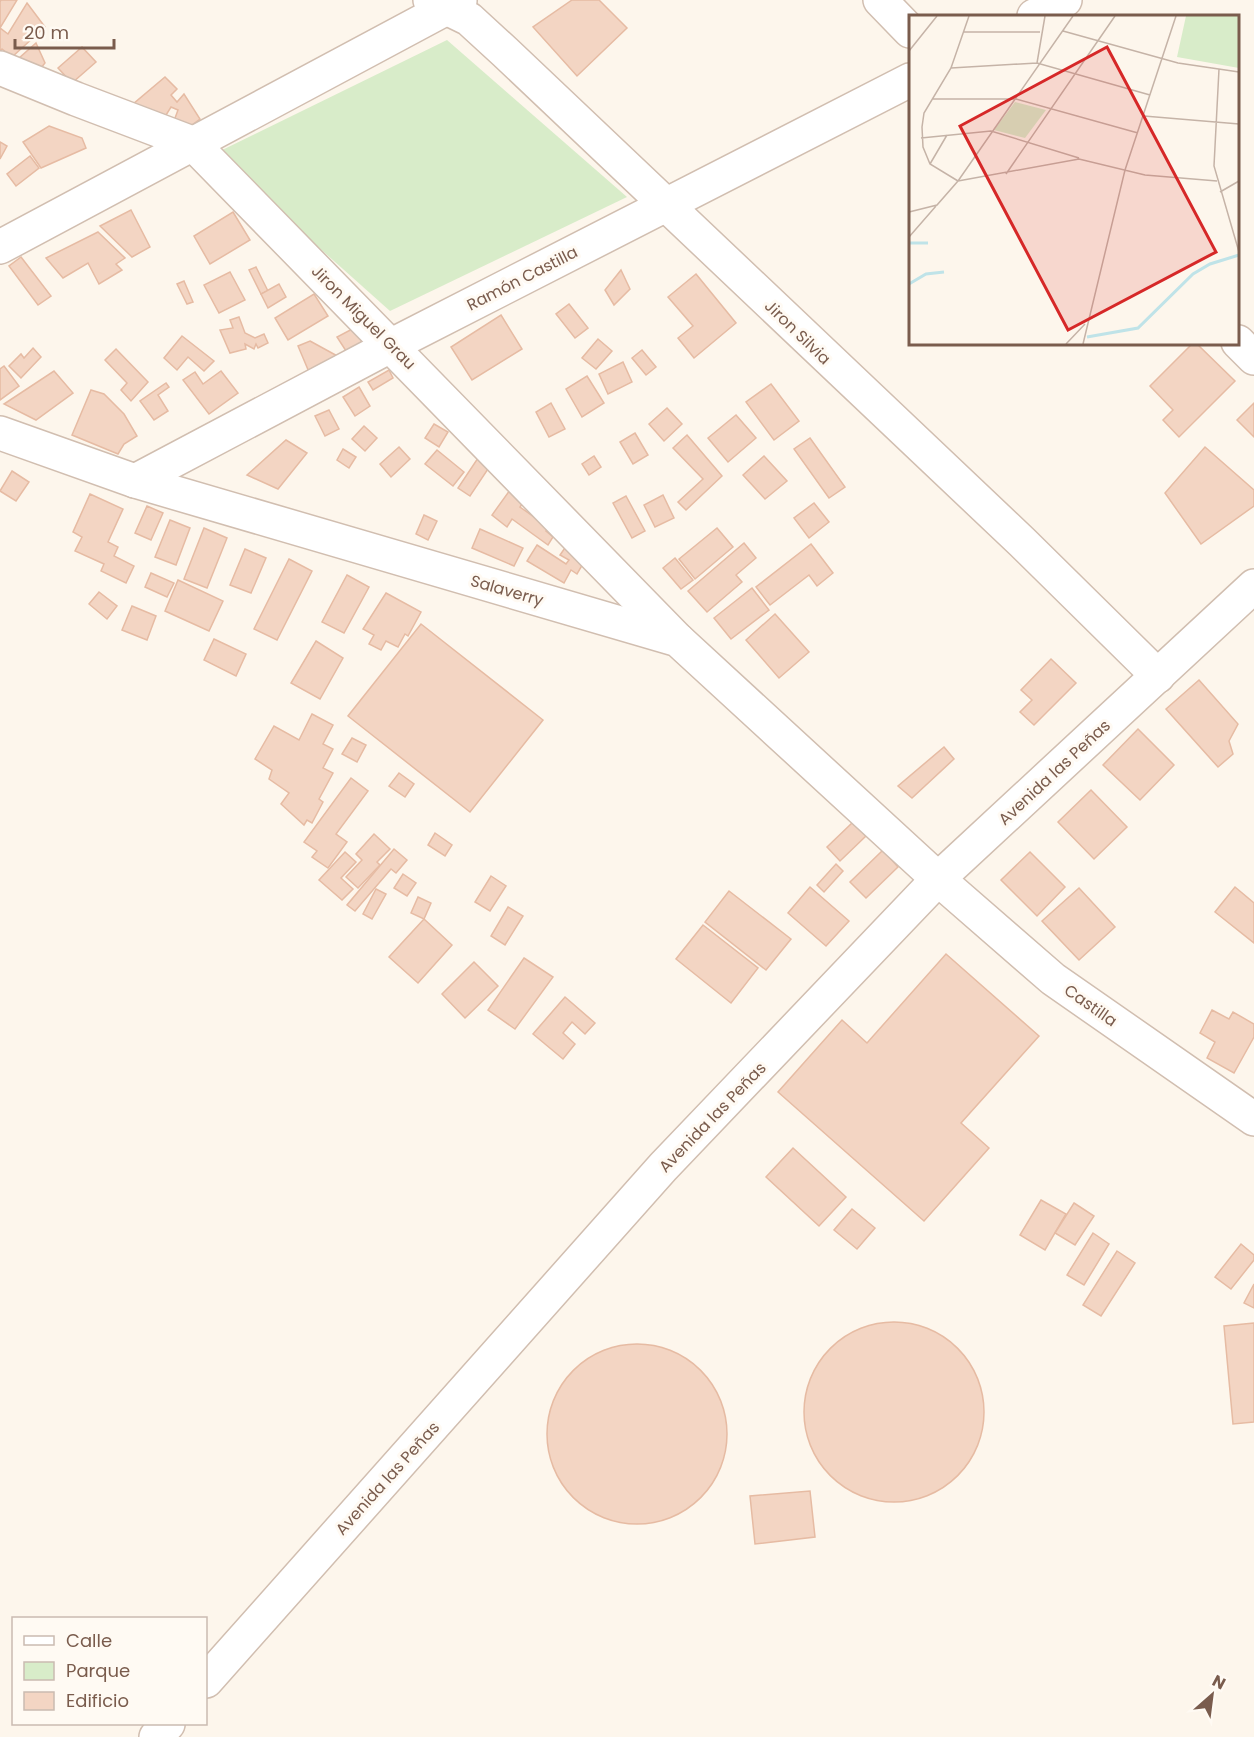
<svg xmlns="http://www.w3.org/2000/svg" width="1254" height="1737" font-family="Poppins,sans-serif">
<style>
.green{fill:#d8ecc9}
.building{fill:#f3d5c3;stroke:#e6bba3;stroke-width:1.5}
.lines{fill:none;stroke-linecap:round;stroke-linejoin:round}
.minor-casing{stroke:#d1beb0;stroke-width:36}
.tertiary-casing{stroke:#d1beb0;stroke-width:36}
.minor{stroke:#fff;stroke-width:33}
.tertiary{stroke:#fff;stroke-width:33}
.labels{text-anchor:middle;stroke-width:6;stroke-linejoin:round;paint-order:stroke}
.street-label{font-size:16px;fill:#7a5c4d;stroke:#fffaf3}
.inset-river{fill:none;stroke:#bfe3e8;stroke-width:3}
.inset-road{fill:none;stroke:#c5b3a7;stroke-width:1.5}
.view{fill:#d62828;fill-opacity:0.15;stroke:#d62828;stroke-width:3}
.inset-edge{fill:none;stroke:#7a5c4d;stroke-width:3}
</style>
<rect width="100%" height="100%" fill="#fdf6ec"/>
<!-- green -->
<polygon class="green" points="447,40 627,197 390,311 214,154"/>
<!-- building -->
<g class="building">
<polygon points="1,0 17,0 0,28 0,2"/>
<polygon points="572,0 599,0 627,28 577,76 533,27"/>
<polygon points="27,3 45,27 12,57 2,49 0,51 0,28 8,34"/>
<polygon points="36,43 45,63 37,73 18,59"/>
<polygon points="82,47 96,62 72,83 58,68"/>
<polygon points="165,77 177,89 171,95 177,102 184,94 200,119 188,128 174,121 178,110 171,107 163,120 126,110"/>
<polygon points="49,126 82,138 86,148 41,168 23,142"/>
<polygon points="0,142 7,146 0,159"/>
<polygon points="30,156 39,168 16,186 7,174"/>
<polygon points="131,210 150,247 132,257 100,226"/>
<polygon points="233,212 250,240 210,264 194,236"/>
<polygon points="98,232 125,258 116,264 122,270 99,284 88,263 63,278 46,258"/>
<polygon points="21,257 51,296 38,305 9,266"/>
<polygon points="256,267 268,291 261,294 249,270"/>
<polygon points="621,270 630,289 614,305 605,290"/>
<polygon points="230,272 245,300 219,313 204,285"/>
<polygon points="696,274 736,323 694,358 678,338 693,326 668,297"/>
<polygon points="184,281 193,302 187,304 177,284"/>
<polygon points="279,284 286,297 268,308 261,294"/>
<polygon points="314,294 328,316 288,340 275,318"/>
<polygon points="569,304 588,328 575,338 556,314"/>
<polygon points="501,315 522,349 472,380 451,347"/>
<polygon points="239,317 245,333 255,338 264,334 268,343 258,348 256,344 254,349 245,344 246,349 230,353 220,330 233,328 230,320"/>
<polygon points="358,326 371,341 348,354 337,337"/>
<polygon points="182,336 214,361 204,371 188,357 177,370 164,358"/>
<polygon points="598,339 612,351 596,369 582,358"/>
<polygon points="310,341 341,358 309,372 298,346"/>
<polygon points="1192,344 1197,344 1235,381 1179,437 1163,420 1173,410 1150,386"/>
<polygon points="33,348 41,357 21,378 9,366 21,354 24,358"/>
<polygon points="116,349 148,382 131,401 121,390 127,383 105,360"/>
<polygon points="642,350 656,367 646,375 632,358"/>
<polygon points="623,362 632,382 608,394 599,374"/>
<polygon points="4,366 19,386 0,400 0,369"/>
<polygon points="389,370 393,378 373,390 368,382"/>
<polygon points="54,371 73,393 36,420 4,404"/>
<polygon points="221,371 238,393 209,414 183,380 195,372 203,384"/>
<polygon points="587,376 604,403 582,417 566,389"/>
<polygon points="166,383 169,387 158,395 168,411 154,420 140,401"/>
<polygon points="771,384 799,421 774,440 746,402"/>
<polygon points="359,387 370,406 355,416 343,397"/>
<polygon points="91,390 104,394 124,414 137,436 124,444 118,454 72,435"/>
<polygon points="551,403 565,429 549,437 536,412"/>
<polygon points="1254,403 1254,437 1237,420"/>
<polygon points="667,408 682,424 664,441 649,424"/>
<polygon points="329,410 339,429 325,436 315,416"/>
<polygon points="736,415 756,438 728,462 708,438"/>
<polygon points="434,424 448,432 439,447 425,438"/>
<polygon points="364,426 377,438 365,451 352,439"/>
<polygon points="635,433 648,455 633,464 620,442"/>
<polygon points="687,435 722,476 686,510 678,502 703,479 673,448"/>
<polygon points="810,438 845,487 829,498 794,449"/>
<polygon points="286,440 307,453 278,489 247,475"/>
<polygon points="399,447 410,459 391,477 380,464"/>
<polygon points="1205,447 1254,490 1254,506 1201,544 1165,493"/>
<polygon points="343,449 356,457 349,468 337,460"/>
<polygon points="437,450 464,472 453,486 425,464"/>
<polygon points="594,456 601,467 589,475 582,464"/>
<polygon points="764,456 787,481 765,499 743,475"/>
<polygon points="478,458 490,466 470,496 458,488"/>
<polygon points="12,471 29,482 16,501 0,491"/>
<polygon points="510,490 525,500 520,507 548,527 546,531 553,537 548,545 512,519 507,527 492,515"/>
<polygon points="90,494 123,509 108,542 118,547 114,556 134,566 126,583 101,571 104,564 75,551 82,537 73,532"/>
<polygon points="663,495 674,518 655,527 644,505"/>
<polygon points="626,496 645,531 632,538 613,503"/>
<polygon points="814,503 829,522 809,538 794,518"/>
<polygon points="147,506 163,513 151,540 135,533"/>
<polygon points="424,515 437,521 428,540 416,534"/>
<polygon points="170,520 190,528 176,565 155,557"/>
<polygon points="204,528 227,538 207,588 184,579"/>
<polygon points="717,528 733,547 695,579 679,559"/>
<polygon points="480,529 523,548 514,566 472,548"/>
<polygon points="744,543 756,558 736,575 742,582 707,612 688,591"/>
<polygon points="811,544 833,573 817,586 809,575 770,605 756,587"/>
<polygon points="537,545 566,564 569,560 560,555 567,545 587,557 577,574 571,570 564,583 527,561"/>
<polygon points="245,549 266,558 251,593 230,585"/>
<polygon points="675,558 693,580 681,589 663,568"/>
<polygon points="289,559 312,571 277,640 254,629"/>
<polygon points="151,573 174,583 167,597 145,587"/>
<polygon points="347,575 369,587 344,633 322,622"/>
<polygon points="178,580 223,601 209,631 165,611"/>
<polygon points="752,588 769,610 731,639 714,618"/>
<polygon points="99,592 117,606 107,619 89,604"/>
<polygon points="386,593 421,612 408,636 405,634 398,647 386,641 381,650 369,644 374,635 363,629"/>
<polygon points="132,606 156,616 147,640 122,630"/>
<polygon points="775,614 809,652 779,678 746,640"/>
<polygon points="421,624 543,720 470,812 348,716"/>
<polygon points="214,639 246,654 236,676 204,660"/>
<polygon points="316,641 343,658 320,699 291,683"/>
<polygon points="1051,659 1076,683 1034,725 1020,712 1032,700 1021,690"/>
<polygon points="1199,680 1238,724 1229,741 1233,754 1218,767 1166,709"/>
<polygon points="312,714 333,725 323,744 333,749 323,768 333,773 319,799 323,802 312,823 307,820 304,825 281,804 289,793 269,779 272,770 255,759 274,726 299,740"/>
<polygon points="1138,729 1174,765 1140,800 1103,765"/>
<polygon points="352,738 366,745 357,762 342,754"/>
<polygon points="944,747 954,759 912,798 898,786"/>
<polygon points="399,773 414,784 405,797 389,786"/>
<polygon points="351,778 368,791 336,834 347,842 328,868 312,857 317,851 304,842"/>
<polygon points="1091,790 1127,827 1094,859 1058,822"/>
<polygon points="853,822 866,836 840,861 827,847"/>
<polygon points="435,833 452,845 445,856 428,845"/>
<polygon points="374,834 390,849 377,862 380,865 358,888 346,877 362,860 356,854"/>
<polygon points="394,849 407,860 396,873 391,869 355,911 347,905"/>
<polygon points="883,850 898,867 866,898 850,882"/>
<polygon points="345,852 356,862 341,878 353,889 342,900 319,880"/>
<polygon points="1030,852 1065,887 1037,916 1001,880"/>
<polygon points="836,864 843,871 824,892 817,885"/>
<polygon points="403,874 416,883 407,896 394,888"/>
<polygon points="491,876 506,886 490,911 475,902"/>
<polygon points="810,887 849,921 826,946 788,913"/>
<polygon points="1235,887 1254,903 1254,943 1215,912"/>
<polygon points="1079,888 1115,927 1079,960 1042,921"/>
<polygon points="376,889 386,894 372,919 363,914"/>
<polygon points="729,891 791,939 766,970 705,922"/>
<polygon points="418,897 431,903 424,919 411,913"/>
<polygon points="508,907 523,916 505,945 491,936"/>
<polygon points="424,919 452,945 418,983 389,957"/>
<polygon points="703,925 758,968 731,1003 676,959"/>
<polygon points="946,954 1039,1036 961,1123 989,1148 924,1221 778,1092 842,1020 867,1043"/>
<polygon points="524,958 553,977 515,1029 488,1010"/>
<polygon points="474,962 498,986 465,1018 442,994"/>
<polygon points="565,997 595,1023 585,1034 572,1022 563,1033 575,1044 563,1059 533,1034"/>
<polygon points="1212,1010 1229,1019 1233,1012 1254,1024 1254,1037 1234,1073 1207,1058 1215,1042 1200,1033"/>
<polygon points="793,1148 846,1197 819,1226 766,1177"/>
<polygon points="1041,1200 1066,1214 1045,1250 1020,1235"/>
<polygon points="1074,1203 1094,1216 1075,1245 1055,1233"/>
<polygon points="852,1209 875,1228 857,1249 834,1230"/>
<polygon points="1093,1233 1109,1244 1084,1285 1067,1275"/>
<polygon points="1241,1244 1254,1255 1254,1260 1231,1289 1215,1277"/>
<polygon points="1117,1251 1135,1263 1101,1316 1083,1305"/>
<polygon points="1254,1284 1254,1308 1244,1303"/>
<circle cx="894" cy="1412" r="90"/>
<polygon points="1254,1323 1254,1422 1233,1424 1224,1326"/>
<circle cx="637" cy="1434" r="90"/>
<polygon points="810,1491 815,1537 755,1544 750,1496"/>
</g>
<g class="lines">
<!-- minor casing -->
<g class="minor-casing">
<g id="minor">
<polyline points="430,0 469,19 505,52 1022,542 1158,676"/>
<polyline points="880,0 910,31"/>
<polyline points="1034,16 1065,0"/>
<polyline points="0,68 76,99 192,143 678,640"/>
<polyline points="0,247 460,1"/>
<polyline points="1238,342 1254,358"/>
<polyline points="135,481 392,345 910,80"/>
<polyline points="938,879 1053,979 1254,1119"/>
</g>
</g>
<!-- tertiary casing -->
<g class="tertiary-casing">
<g id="tertiary">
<polyline points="0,433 135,481 678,640 938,879"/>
<polyline points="206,1681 663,1167 938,879 1254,586"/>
<polyline points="156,1737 168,1724"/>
</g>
</g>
<!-- minor -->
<use href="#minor" class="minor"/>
<!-- tertiary -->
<use href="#tertiary" class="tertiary"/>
</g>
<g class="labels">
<!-- street labels -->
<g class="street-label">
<text transform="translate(522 278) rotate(-27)" y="6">Ramón Castilla</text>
<text transform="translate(364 317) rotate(45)" y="6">Jiron Miguel Grau</text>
<text transform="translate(798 332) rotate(44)" y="6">Jiron Silvia</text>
<text transform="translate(507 590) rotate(16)" y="6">Salaverry</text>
<text transform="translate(1054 772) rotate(-43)" y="6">Avenida las Peñas</text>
<text transform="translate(1091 1005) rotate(35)" y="6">Castilla</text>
<text transform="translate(712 1117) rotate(-46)" y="6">Avenida las Peñas</text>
<text transform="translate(387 1478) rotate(-48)" y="6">Avenida las Peñas</text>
</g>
</g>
<!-- overview -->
<g transform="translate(909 15)">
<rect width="330" height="330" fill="#fdf6ec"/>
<path d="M277,1H330V53L268,42ZM106,87L137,95L116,123L85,115Z" fill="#d8ecc9"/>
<path class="inset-river" d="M0,228H19M0,269L17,259L35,257M178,322L229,313L284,259L301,249L330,240"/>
<path class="inset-road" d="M154,16L269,48L330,57M55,17H131M0,36L28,1M128,48L136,1M42,53L128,48L241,80M310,54L305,151L330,237M24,84H107L229,118M235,101L330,109M12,123L82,116L170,143M21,149L38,120M97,159L206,1M49,166L170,144L236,160L308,166M49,166L21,149L14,132L13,112L15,98L42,53L60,1M311,177L330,166M0,197L28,190L49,166L164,1M0,222L27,191M157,329L176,309M174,329L216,155L267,1"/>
<path class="view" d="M198,32L307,237L159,315L51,111Z"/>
<rect width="330" height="330" class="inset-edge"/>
</g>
<!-- legend -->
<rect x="12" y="1617" width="195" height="108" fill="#fffaf3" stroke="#cabbb1" stroke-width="1.5"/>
<rect x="24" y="1636" width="30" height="9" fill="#ffffff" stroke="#cabbb1" stroke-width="1.5"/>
<text x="66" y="1647" font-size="18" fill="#7a5c4d">Calle</text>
<rect x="24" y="1662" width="30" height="18" fill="#d8ecc9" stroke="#cabbb1" stroke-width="1.5"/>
<text x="66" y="1677" font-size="18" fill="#7a5c4d">Parque</text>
<rect x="24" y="1692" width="30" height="18" fill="#f3d5c3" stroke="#cabbb1" stroke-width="1.5"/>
<text x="66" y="1707" font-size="18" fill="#7a5c4d">Edificio</text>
<!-- north arrow -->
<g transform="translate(1212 1695) rotate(28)" stroke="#fffaf3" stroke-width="4.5" paint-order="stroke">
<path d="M0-4.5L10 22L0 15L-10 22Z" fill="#7a5c4d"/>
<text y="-9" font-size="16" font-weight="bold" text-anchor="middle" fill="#7a5c4d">N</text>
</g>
<!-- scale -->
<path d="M15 39v9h99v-9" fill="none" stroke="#7a5c4d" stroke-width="3"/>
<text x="24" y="39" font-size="18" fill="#7a5c4d" stroke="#fffaf3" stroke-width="4.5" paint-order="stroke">20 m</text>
</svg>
